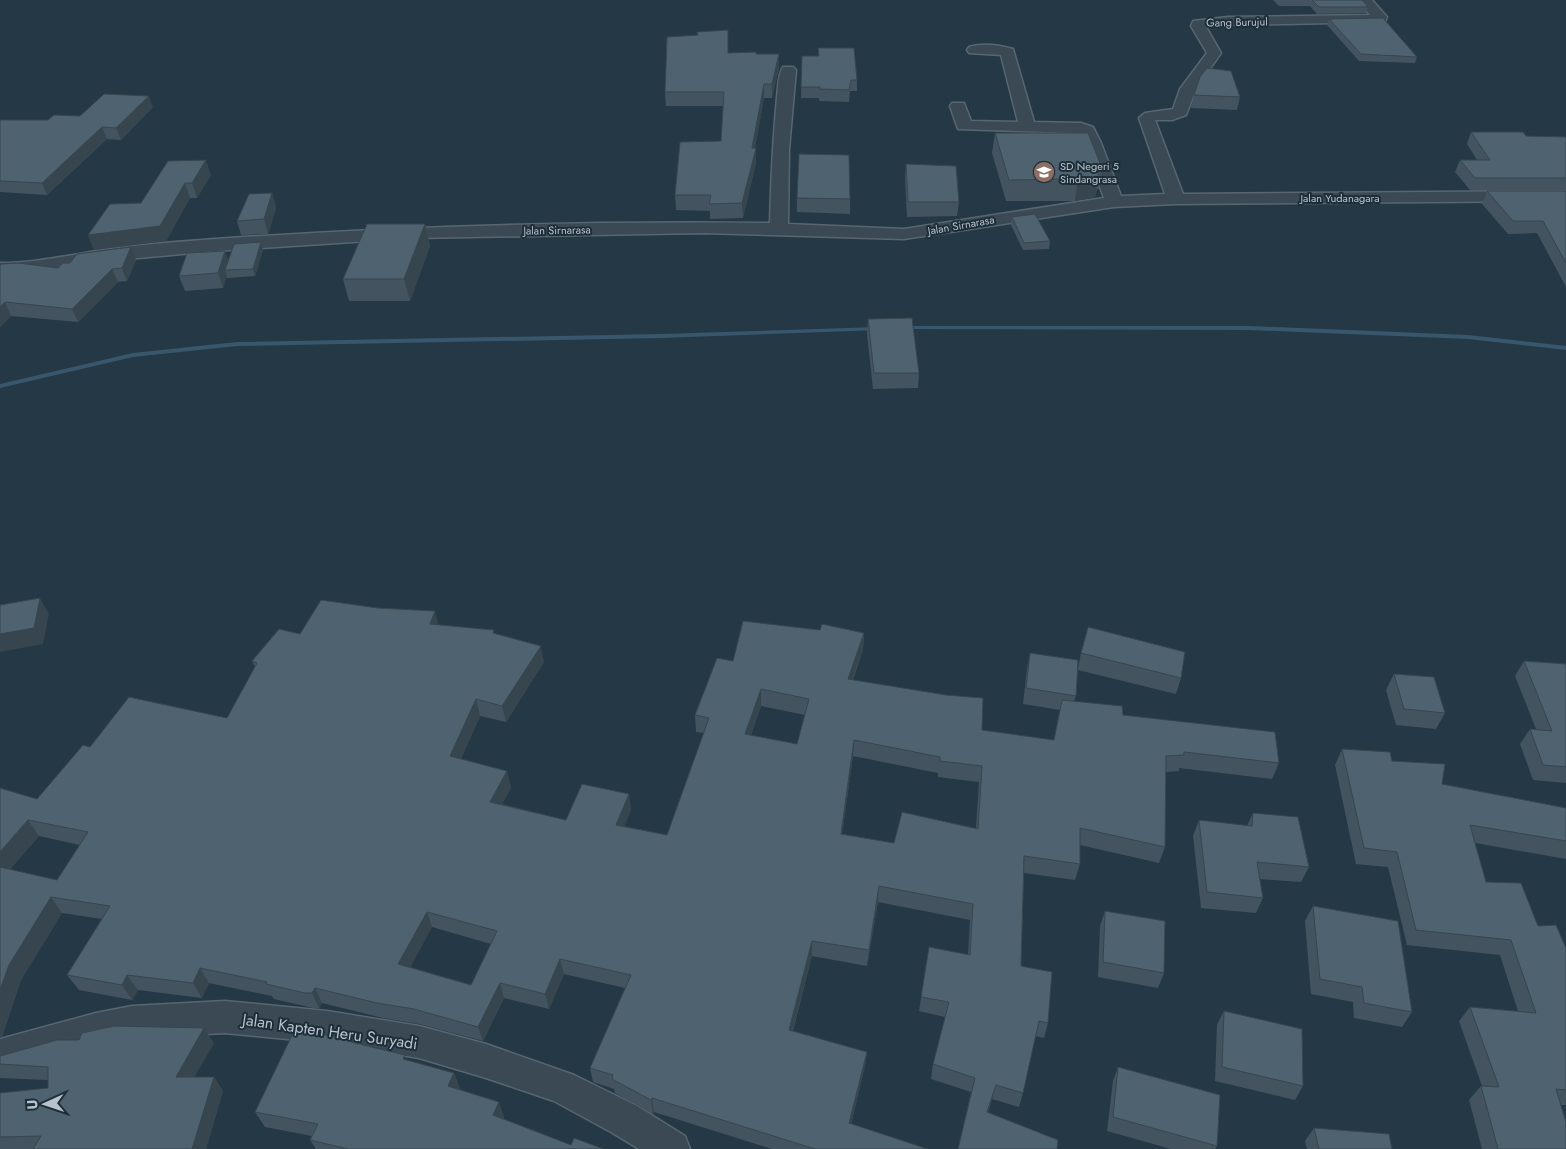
<svg xmlns="http://www.w3.org/2000/svg" width="1566" height="1149" font-family="Jost,sans-serif">
<style>
.lines{fill:none;stroke-linecap:round;stroke-linejoin:round}
.stream{fill:#38576c;fill-rule:evenodd}
.minor-casing{stroke:#586671;stroke-width:3}
.minor{fill:#3a4954;fill-rule:evenodd}
.wall{fill:#435460;fill-rule:evenodd}
.shaded-wall{fill:#37454e}
.building{fill:#4e6270;stroke:#37454e;fill-rule:evenodd}
.labels{text-anchor:middle;stroke-width:4;stroke-linejoin:round;paint-order:stroke}
.far-street-label{font-size:11px;fill:#b7c3cd;stroke:#1e2e39}
.far-poi-label{font-size:11px;fill:#b7c3cd;stroke:#1e2e39;text-anchor:start}
.near-street-label{font-size:16px;fill:#b7c3cd;stroke:#1e2e39}
</style>
<rect width="100%" height="100%" fill="#253845"/>
<g class="lines">
<!-- stream -->
<g class="stream">
<polygon points="901,326 1249,326 1468,335 1566,346 1566,350 1468,339 1249,330 899,329 897,328"/>
<polygon points="878,327 882,329 880,330 661,338 237,346 133,357 0,388 0,384 133,353 237,342 661,334"/>
</g>
<!-- minor casing -->
<g class="minor-casing">
<g id="minor">
<path d="M1357,0H1372L1387,17L1385,22L1228,25L1206,27L1221,53L1196,89L1186,115L1172,120H1155L1183,194L1566,191V201L1176,204L1114,207L904,239L704,233L414,238L215,251L106,261L19,275H0V263C35,263 69,255 104,250C140,244 179,242 216,239C400,226 585,221 770,223C771,181 773,139 777,97C778,88 778,74 783,67H793L796,70L789,149L788,224L904,229L1104,198L1080,133L958,129L950,106L952,103H964L971,121L1018,122L1001,55L969,53L967,50L969,47C983,43 999,45 1013,49L1034,122L1081,123L1093,127L1101,143L1121,196L1165,194L1139,118L1145,113L1173,109L1180,89L1207,53L1191,26L1193,21L1228,17L1370,15Z"/>
<polygon points="225,1001 327,1011 419,1026 486,1044 574,1075 637,1106 685,1136 690,1149 639,1149 611,1132 554,1101 486,1078 419,1058 327,1043 225,1033 132,1038 96,1045 0,1073 0,1039 96,1013 132,1006"/>
</g>
</g>
<!-- minor -->
<use href="#minor" class="minor"/>
</g>
<!-- wall -->
<g class="wall">
<polygon points="1273,0 1362,0 1368,7 1366,13 1317,14 1310,6 1279,6"/>
<polygon points="1329,19 1417,57 1415,63 1359,61 1327,25"/>
<polygon points="697,32 728,53 756,54 779,68 772,98 764,98 755,148 756,148 756,163 743,218 710,219 710,211 676,210 675,195 721,141 723,106 666,106 665,92 697,35"/>
<polygon points="818,48 857,80 857,91 850,91 849,102 819,101 819,98 801,98 802,56 818,56"/>
<polygon points="1194,95 1240,97 1237,110 1191,108"/>
<polygon points="153,107 121,140 107,139 47,195 0,192 0,120 48,120"/>
<polygon points="1471,132 1526,136 1566,137 1566,190 1470,190 1455,172 1460,160 1477,160 1467,144"/>
<polygon points="995,133 1102,168 1099,189 1097,189 1095,197 1075,201 1006,201 992,153"/>
<polygon points="168,161 211,175 197,198 190,198 166,241 94,250 88,235 141,203"/>
<polygon points="906,164 959,202 957,216 907,217 905,179"/>
<polygon points="1487,191 1566,191 1566,287 1537,233 1508,234 1482,204"/>
<polygon points="272,193 276,208 268,234 241,235 237,221"/>
<polygon points="797,198 850,199 850,214 797,212"/>
<polygon points="1012,217 1050,241 1049,249 1023,250 1011,225"/>
<polygon points="425,224 430,246 410,301 349,301 343,279"/>
<polygon points="263,250 255,276 227,278 227,276 223,288 185,291 179,276 225,251 228,261"/>
<polygon points="136,260 127,281 118,282 78,322 11,316 0,327 0,265 58,268 70,263"/>
<polygon points="868,319 919,373 918,388 873,389 867,334"/>
<path d="M439,625L495,634L544,662L506,722L480,716L461,759L507,771L511,788L502,804L566,820L629,794L631,810L624,826L667,835L704,733L696,732L695,715L733,661L820,630L864,633L863,650L853,680L982,730L1054,740L1060,710L1023,704L1027,669L1030,653L1078,668L1081,653L1181,678L1176,694L1078,670L1076,696L1074,701L1123,715L1279,763L1272,779L1179,768V771L1165,772V847L1159,863L1080,845V864L1075,880L1024,873L1021,966L1048,1023L1044,1038L1035,1036L1023,1093L1019,1107L992,1099L988,1113L958,1149L971,1092L931,1079L933,1064L945,1017L919,1011L929,947L968,955L970,920L878,902L867,966L812,956L793,1031L867,1052L865,1066L851,1124L928,1149H772L654,1112L653,1114L615,1093L614,1089L593,1082L590,1068L625,988L564,974L549,1009L504,998L483,1041L419,1024L383,1018L322,1003L319,1008H313L274,999L272,996L209,983L202,998L138,990L132,1000L79,990L67,975L102,919L62,913L21,980L2,1037L0,788L37,799L90,747L227,718L255,667L252,661L300,634ZM761,706L805,715L797,744L751,735ZM853,756L938,773V777L979,782L976,828L894,843L842,834ZM39,836L80,845L57,880L10,869ZM432,927L491,944L471,985L410,967Z"/>
<polygon points="1524,661 1566,664 1566,783 1533,780 1520,744 1530,729 1536,729 1515,676"/>
<polygon points="1394,674 1445,713 1436,729 1396,725 1386,690"/>
<polygon points="1342,749 1392,761 1442,784 1566,808 1566,859 1475,843 1486,882 1566,948 1566,1105 1561,1105 1566,1149 1482,1149 1469,1100 1481,1086 1482,1086 1459,1021 1470,1007 1518,1011 1500,955 1407,945 1388,867 1356,864 1335,765"/>
<polygon points="1253,813 1309,867 1301,882 1260,879 1263,898 1256,913 1201,908 1193,836 1199,820 1247,826"/>
<polygon points="1313,906 1412,1012 1402,1027 1354,1018 1353,1002 1311,994 1305,921"/>
<polygon points="1105,911 1164,973 1158,988 1098,977 1100,926"/>
<polygon points="1224,1011 1303,1086 1295,1100 1215,1081 1217,1025"/>
<polygon points="214,1043 194,1077 214,1077 223,1091 206,1149 0,1149 0,1093 48,1088 48,1080 0,1078 0,1056"/>
<polygon points="353,1043 407,1060 454,1073 460,1089 459,1090 504,1117 504,1119 571,1145 604,1149 316,1149 310,1140 312,1136 265,1127 255,1112"/>
<polygon points="1118,1067 1217,1146 1215,1149 1171,1149 1107,1131 1113,1081"/>
<polygon points="1314,1128 1392,1149 1307,1149 1305,1141"/>
</g>
<!-- shaded-wall -->
<g class="shaded-wall">
<polygon points="779,54 779,68 772,98 772,84"/>
<polygon points="764,84 764,98 752,163 752,148"/>
<polygon points="149,96 153,107 121,140 116,128"/>
<polygon points="102,127 107,139 47,195 42,183"/>
<polygon points="756,148 756,163 743,218 742,203"/>
<polygon points="206,160 211,175 197,198 192,183"/>
<polygon points="1099,176 1095,197 1075,201 1078,179"/>
<polygon points="185,183 190,198 166,241 94,250 88,235"/>
<polygon points="272,193 276,208 268,234 264,219"/>
<polygon points="425,224 430,246 410,301 404,279"/>
<polygon points="261,242 263,250 255,276 253,269"/>
<polygon points="131,247 136,260 127,281 122,268"/>
<polygon points="225,251 230,265 225,270 227,276 223,288 218,273"/>
<polygon points="112,269 118,282 78,322 72,309"/>
<polygon points="5,302 11,316 0,327 0,307"/>
<polygon points="40,598 49,614 43,644 0,652 0,634"/>
<polygon points="435,611 439,627 430,624"/>
<polygon points="864,633 863,650 847,695 848,679"/>
<polygon points="541,646 544,662 506,722 502,706"/>
<polygon points="761,689 761,706 746,750 745,734"/>
<polygon points="476,699 480,716 455,772 450,756"/>
<polygon points="854,740 853,756 840,850 841,834"/>
<polygon points="507,771 511,788 494,818 490,802"/>
<polygon points="629,794 631,810 619,841 616,825"/>
<polygon points="28,820 39,836 1,880 0,879 0,852"/>
<polygon points="879,886 878,902 867,966 869,950"/>
<polygon points="51,897 62,913 21,980 2,1037 0,1038 0,990 9,965"/>
<polygon points="427,912 432,927 404,979 398,964"/>
<polygon points="812,941 812,956 789,1044 789,1030"/>
<polygon points="560,959 564,974 549,1009 545,994"/>
<polygon points="200,968 209,983 202,998 193,983"/>
<polygon points="127,975 138,990 132,1000 122,985"/>
<polygon points="500,983 504,998 483,1041 478,1027"/>
<polygon points="315,988 322,1003 319,1008 312,993"/>
<polygon points="204,1028 214,1043 186,1091 176,1077"/>
<polygon points="867,1052 865,1066 848,1137 849,1123"/>
<polygon points="454,1073 460,1089 454,1102 448,1086"/>
<polygon points="214,1077 223,1091 206,1149 192,1149"/>
<polygon points="996,1085 992,1099 983,1126 987,1112"/>
<polygon points="652,1098 654,1112 653,1114 651,1100"/>
<polygon points="499,1102 504,1117 498,1130 493,1115"/>
</g>
<!-- building -->
<g class="building">
<polygon points="1312,0 1362,0 1368,7 1319,7"/>
<polygon points="1383,18 1417,57 1361,54 1329,19"/>
<polygon points="728,30 728,53 756,52 756,54 779,54 772,84 764,84 752,148 756,148 742,203 709,204 711,195 675,195 680,142 721,141 724,92 665,92 667,37 698,35 697,32"/>
<polygon points="818,48 854,48 857,80 851,80 849,90 819,89 820,87 801,87 802,56 819,56"/>
<polygon points="1207,68 1231,71 1240,97 1194,95 1200,77"/>
<polygon points="104,94 149,96 116,128 102,127 42,183 0,181 0,120 48,120 54,115 80,116"/>
<polygon points="1471,132 1523,132 1526,136 1566,137 1566,178 1475,178 1460,160 1490,160"/>
<polygon points="995,133 1088,133 1102,168 1096,168 1099,176 1078,179 1009,180"/>
<polygon points="799,154 849,155 850,199 797,198"/>
<polygon points="206,160 192,183 185,183 160,226 88,235 110,204 141,203 168,161"/>
<polygon points="906,164 956,166 959,202 908,202"/>
<polygon points="1487,191 1566,191 1566,263 1543,221 1513,221"/>
<polygon points="272,193 264,219 237,221 249,194"/>
<polygon points="1035,214 1050,241 1024,243 1012,217"/>
<polygon points="367,224 425,224 404,279 343,279"/>
<polygon points="261,242 253,269 225,270 234,244"/>
<polygon points="131,247 122,268 112,269 72,309 5,302 0,307 0,265 2,264 18,263 58,268 63,263 70,263 77,254"/>
<polygon points="225,251 218,273 179,276 187,253"/>
<polygon points="912,318 919,373 874,373 868,319"/>
<polygon points="40,598 34,628 0,634 0,605"/>
<path d="M321,600L378,608L435,611L430,624L494,630L493,633L541,646L502,706L476,699L450,756L507,771L490,802L566,820L582,784L629,794L616,825L667,835L709,718L695,715L717,658L733,661L743,621L820,630L822,624L864,633L848,679L946,695L983,698L982,730L1054,740L1062,700L1122,706L1123,715L1275,732L1279,763L1184,752V755L1166,756L1165,847L1080,828V864L1024,856L1021,966L1052,972L1048,1023L1039,1021L1023,1093L996,1085L987,1112L1058,1140L1057,1149H958L975,1078L933,1064L949,1002L921,997L929,947L970,955L973,904L879,886L869,950L812,941L789,1030L867,1052L849,1123L928,1149H815L652,1098L651,1100L612,1079L613,1075L590,1068L631,975L560,959L545,994L500,983L478,1027L414,1009L377,1003L315,988L312,993H305L266,984L267,982L200,968L193,983L127,975L122,985L67,975L110,906L51,897L9,965L0,990V867L57,880L88,832L28,820L0,852V788L37,799L83,745L90,747L129,697L227,718L257,663L252,661L279,629L300,634ZM761,689L809,699L797,744L745,734ZM854,740L940,757V761L982,766L978,829L902,812L894,843L841,834ZM427,912L497,931L471,985L398,964Z"/>
<polygon points="1088,627 1185,652 1181,678 1081,653"/>
<polygon points="1030,653 1078,660 1076,696 1026,688"/>
<polygon points="1524,661 1566,664 1566,767 1543,765 1530,729 1552,731"/>
<polygon points="1394,674 1434,677 1445,713 1404,709"/>
<polygon points="1342,749 1390,752 1392,761 1445,764 1442,784 1566,808 1566,841 1470,825 1486,882 1521,883 1538,926 1556,925 1566,948 1566,1090 1556,1089 1566,1122 1566,1149 1498,1149 1481,1086 1499,1087 1470,1007 1536,1013 1511,940 1416,930 1397,852 1364,848"/>
<polygon points="1253,813 1298,817 1309,867 1257,862 1263,898 1207,892 1199,820 1252,826"/>
<polygon points="1313,906 1398,921 1412,1012 1364,1003 1362,987 1320,979"/>
<polygon points="1105,911 1165,921 1164,973 1103,962"/>
<polygon points="1224,1011 1302,1029 1303,1086 1222,1067"/>
<polygon points="114,1026 204,1028 176,1077 214,1077 192,1149 33,1149 41,1136 0,1137 0,1093 48,1088 48,1067 0,1064 0,1056 57,1040 79,1040 82,1033"/>
<polygon points="295,1029 352,1040 351,1042 405,1055 403,1059 454,1073 448,1086 499,1102 493,1115 571,1145 574,1138 604,1149 348,1149 310,1140 318,1124 255,1112"/>
<polygon points="1118,1067 1220,1095 1217,1146 1113,1117"/>
<polygon points="1314,1128 1389,1134 1392,1149 1319,1149"/>
</g>
<!-- icons -->
<defs>
<g id="school-disc" transform="scale(1.125)"><circle r="9.5" fill="#8d6e63" stroke="#1e2e39"/><path d="M0-5L7-2L0 1L-7-2ZM-4 1L0 2.5L4 1V4Q0 6-4 4Z" fill="#fff"/></g>
</defs>
<g fill-rule="evenodd">
<use href="#school-disc" x="1044" y="172"/>
</g>
<g class="labels">
<!-- far-street labels -->
<g class="far-street-label">
<text transform="translate(1237 22) rotate(-1)" y="4">Gang Burujul</text>
<text x="1340" y="202">Jalan Yudanagara</text>
<text transform="translate(961 225) rotate(-10)" y="4">Jalan Sirnarasa</text>
<text transform="translate(557 230) rotate(-1)" y="4">Jalan Sirnarasa</text>
</g>
<!-- far-poi labels -->
<g class="far-poi-label">
<text x="1060" y="170">SD Negeri 5<tspan x="1060" dy="13">Sindangrasa</tspan></text>
</g>
<!-- near-street labels -->
<g class="near-street-label">
<text transform="translate(330 1031) rotate(8)" y="6">Jalan Kapten Heru Suryadi</text>
</g>
</g>
<!-- north arrow -->
<g transform="translate(45 1104) rotate(267)" stroke="#1e2e39" stroke-width="4" paint-order="stroke">
<path d="M0-4L9 19L0 12L-9 19Z" fill="#b7c3cd"/>
<text y="-8" font-size="14" font-weight="bold" text-anchor="middle" fill="#b7c3cd">U</text>
</g>
</svg>
